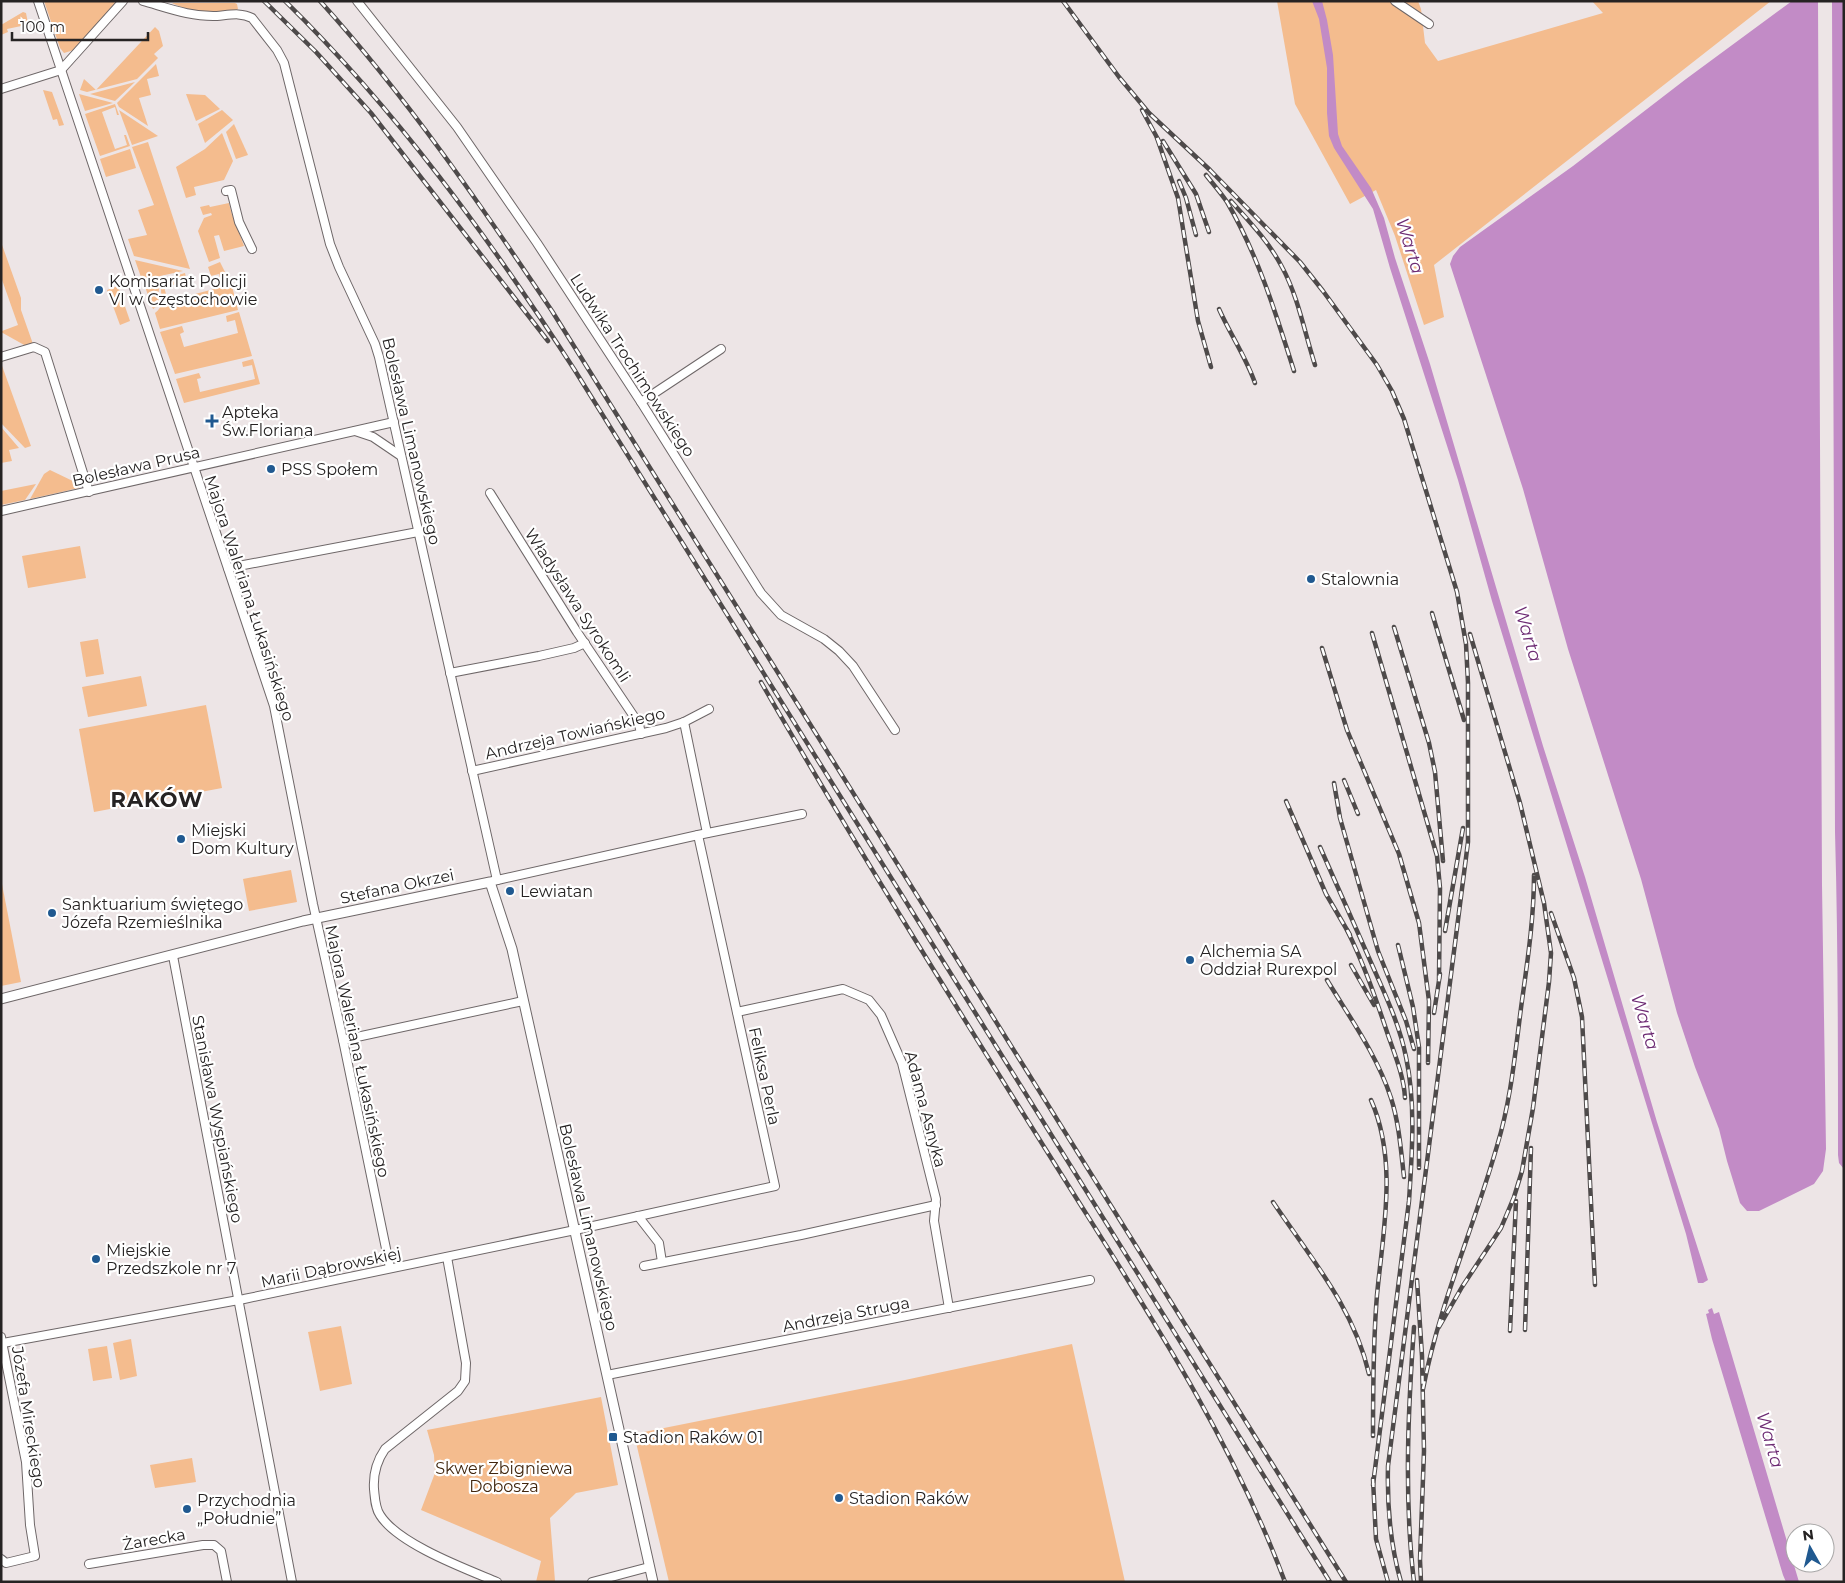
<svg xmlns="http://www.w3.org/2000/svg" width="1845" height="1583" font-family="Montserrat,sans-serif">
<style>
.green{fill:#f4bc8e}
.water{fill:#c28bc6}
.lines{fill:none;stroke-linecap:round;stroke-linejoin:round}
.minor-casing{stroke:#6e6768;stroke-width:10}
.tertiary-casing{stroke:#6e6768;stroke-width:11}
.minor{stroke:#fff;stroke-width:8}
.tertiary{stroke:#fff;stroke-width:9}
.rail-casing{stroke:#4e4a4a;stroke-width:4.5}
.rail{stroke:#fff;stroke-width:2.5;stroke-dasharray:8;stroke-linecap:butt}
.poi-dot{fill:#205990;stroke:#fff;stroke-width:2}
.labels{text-anchor:middle;stroke-width:4.5;stroke-linejoin:round;paint-order:stroke}
.poi-label{font-size:16px;fill:#262323;stroke:#fff;text-anchor:start}
.street-label{font-size:16px;fill:#262323;stroke:#fff}
.park-label{font-size:16px;fill:#41270f;stroke:#fff}
.water-label{font-size:18px;font-style:italic;fill:#6d2b73;stroke:#fff}
.district-label{font-size:21px;font-weight:bold;letter-spacing:1px;fill:#262323;stroke:#fff}
</style>
<rect width="100%" height="100%" fill="#ede5e6"/>
<!-- green -->
<g class="green">
<polygon points="44,1 115,1 114,6 74,50 64,53 60,48"/>
<polygon points="1277,1 1418,1 1421,9 1425,43 1438,61 1603,13 1592,1 1771,1 1434,265 1444,317 1424,325 1395,236 1376,190 1350,204 1295,104"/>
<path d="M172,3H235L237,4L238,9C227,19 184,10 172,3Z"/>
<polygon points="23,12 26,13 28,23 26,25 7,29 8,32 1,35 1,25"/>
<polygon points="155,27 159,31 163,46 154,54 158,58 137,79 87,92 80,90 84,79 96,90"/>
<polygon points="156,64 159,76 147,79 151,95 139,98 148,126 119,107 117,103"/>
<polygon points="135,82 115,101 90,94"/>
<polygon points="43,90 52,92 64,125 59,126 57,119 53,120"/>
<polygon points="79,94 113,103 85,111"/>
<polygon points="186,94 205,95 220,109 196,121"/>
<polygon points="115,104 119,115 117,115 115,107 102,112 115,149 127,145 124,135 126,135 130,146 100,156 85,114"/>
<polygon points="119,110 158,136 132,145"/>
<polygon points="222,110 233,120 205,143 198,124"/>
<polygon points="234,124 248,155 236,159 226,132"/>
<polygon points="222,133 233,161 224,180 194,187 196,195 186,198 176,167 205,149"/>
<polygon points="148,142 190,269 134,256 128,239 147,235 138,210 154,205 132,147"/>
<polygon points="130,149 136,168 106,177 100,159"/>
<path d="M229,203C232,218 239,231 244,246L224,251L219,235L214,236L220,258L209,262L198,231L204,218L212,215L211,213L203,215L200,207L209,205L210,207Z"/>
<polygon points="1,242 21,298 21,310 33,344 26,346 1,332 1,329 2,331 18,325 1,277"/>
<polygon points="135,260 183,271 142,280"/>
<path d="M220,262L232,286L238,310L160,329L155,313C164,307 161,298 161,288L172,277L185,273L187,282L164,287L168,301L222,287L219,274L211,276L208,267Z"/>
<path d="M168,277C155,289 160,291 158,306L153,309L144,284Z"/>
<polygon points="118,286 130,321 120,325 107,290"/>
<polygon points="239,312 252,356 175,374 160,332 182,326 184,332 180,334 184,347 238,333 235,320 227,322 226,316"/>
<polygon points="253,359 260,384 184,403 176,379 199,373 201,378 197,379 200,392 255,379 252,365 243,367 242,362"/>
<polygon points="1,363 31,446 25,448 1,423"/>
<polygon points="2,428 19,448 9,450 12,461 1,463"/>
<polygon points="50,470 79,484 79,488 30,499 44,474"/>
<polygon points="36,484 25,500 1,505 1,491"/>
<polygon points="80,546 86,578 28,588 22,556"/>
<polygon points="98,639 104,674 86,677 80,642"/>
<polygon points="141,676 147,706 88,717 82,687"/>
<polygon points="206,705 222,788 94,812 79,729"/>
<polygon points="291,870 297,902 249,911 243,879"/>
<polygon points="1,879 21,982 1,986"/>
<polygon points="341,1326 352,1384 320,1391 308,1332"/>
<polygon points="131,1339 137,1376 120,1380 113,1343"/>
<polygon points="1072,1344 1125,1582 669,1582 634,1434 905,1380"/>
<polygon points="107,1346 112,1378 93,1381 88,1349"/>
<polygon points="601,1397 618,1485 576,1493 550,1518 555,1581 536,1582 541,1561 421,1510 435,1473 434,1455 427,1430"/>
<polygon points="192,1458 196,1482 155,1488 150,1465"/>
</g>
<!-- water -->
<g class="water">
<polygon points="1312,1 1322,1 1327,20 1333,55 1338,134 1342,146 1371,188 1384,218 1395,258 1430,364 1543,746 1585,877 1657,1122 1708,1280 1703,1283 1698,1283 1686,1234 1492,601 1458,480 1390,268 1373,209 1334,148 1329,136 1327,113 1327,68 1319,19"/>
<polygon points="1792,1 1818,1 1822,885 1826,1149 1823,1171 1814,1184 1759,1211 1747,1211 1740,1203 1727,1161 1719,1129 1695,1067 1677,1013 1641,879 1568,649 1523,489 1450,264 1453,256 1460,247 1573,166 1686,79"/>
<path d="M1832,1H1844V1169L1839,1163L1838,1155C1838,1047 1838,939 1835,832Z"/>
<polygon points="1712,1308 1714,1314 1719,1312 1799,1582 1786,1582 1783,1575 1712,1339 1706,1314 1709,1313 1708,1310"/>
</g>
<g class="lines">
<!-- minor casing -->
<g class="minor-casing">
<g id="minor">
<polyline points="38,1 274,706 313,904 343,1040 390,1268"/>
<path d="M143,1C168,8 191,17 217,16C229,15 241,12 252,18L277,50L284,63L330,244L339,267L375,344L379,357L497,880"/>
<polyline points="357,1 457,127 537,243 641,402 761,593 781,615 824,639 839,651 853,666 895,730"/>
<polyline points="1395,1 1429,24"/>
<polyline points="61,70 123,1"/>
<polyline points="1,89 61,70"/>
<polyline points="226,191 231,190 239,222 252,249"/>
<polyline points="1,357 34,347 45,352 89,492"/>
<polyline points="641,402 721,349"/>
<polyline points="355,431 373,437 401,456"/>
<polyline points="490,493 577,632 639,724 641,734"/>
<polyline points="1,511 394,422"/>
<polyline points="228,568 418,532"/>
<polyline points="450,673 539,656 574,648 585,643"/>
<polyline points="684,722 707,833"/>
<polyline points="472,771 666,728 684,722 709,709"/>
<polyline points="493,881 698,835 802,814"/>
<polyline points="173,956 292,1582"/>
<polyline points="737,1012 843,989 869,1000 881,1015 902,1063 936,1199 934,1221 949,1308"/>
<polyline points="343,1040 523,1001"/>
<polyline points="638,1216 659,1243 662,1262"/>
<path d="M447,1257L466,1363L465,1381L458,1391L385,1449C376,1462 373,1474 374,1489C375,1498 375,1508 380,1515C398,1544 466,1569 497,1582"/>
<polyline points="644,1266 801,1235 936,1205"/>
<polyline points="1,1337 26,1462 30,1525 35,1556 6,1563 1,1559"/>
<polyline points="3,1343 244,1299 575,1230 775,1186 698,835"/>
<polyline points="607,1375 1090,1280"/>
<polyline points="89,1564 203,1545 214,1545 221,1551 227,1582"/>
<polyline points="592,1582 649,1567"/>
</g>
</g>
<!-- tertiary casing -->
<g class="tertiary-casing">
<polyline id="tertiary" points="1,999 303,921 490,882 512,949 653,1582"/>
</g>
<!-- minor -->
<use href="#minor" class="minor"/>
<!-- tertiary -->
<use href="#tertiary" class="tertiary"/>
<!-- rail casing -->
<g class="rail-casing">
<g id="rail">
<polyline points="264,1 316,52 371,113 548,341"/>
<path d="M285,1C397,111 489,238 574,369L1330,1582"/>
<path d="M320,1C406,96 480,204 552,311L1346,1582"/>
<path d="M1063,1L1119,77L1149,113L1210,170L1300,262L1323,291L1377,365L1392,391L1404,419L1457,592L1466,644L1468,683V842L1388,1466C1387,1505 1390,1544 1401,1582"/>
<polyline points="1142,110 1160,143"/>
<polyline points="1157,138 1178,198 1198,321 1211,367"/>
<polyline points="1163,141 1196,194 1209,232"/>
<path d="M1206,175C1213,184 1221,193 1227,202C1258,255 1276,314 1294,371"/>
<polyline points="1179,181 1186,198 1196,235"/>
<path d="M1231,201C1249,221 1269,242 1282,267C1298,296 1305,334 1315,365"/>
<path d="M1219,309C1230,334 1246,357 1255,383"/>
<polyline points="1432,613 1464,720"/>
<polyline points="1394,627 1429,743 1435,772 1443,861"/>
<polyline points="1372,633 1437,856 1440,888 1439,979"/>
<polyline points="1322,648 1347,730 1399,854 1419,923 1429,1001 1428,1063"/>
<path d="M761,682C856,847 957,1008 1058,1169C1142,1303 1230,1434 1285,1582"/>
<polyline points="1344,780 1358,814"/>
<polyline points="1334,783 1340,818 1378,951 1406,1021 1414,1049"/>
<polyline points="1286,801 1326,894 1350,935"/>
<path d="M1320,847C1336,884 1353,921 1369,958C1383,990 1399,1022 1406,1057C1416,1104 1412,1154 1409,1201L1373,1485"/>
<polyline points="1551,913 1574,978 1582,1017 1595,1285"/>
<path d="M1347,930C1364,964 1376,999 1388,1035C1395,1055 1404,1077 1405,1098"/>
<polyline points="1445,931 1463,828"/>
<polyline points="1398,945 1413,1007 1419,1047 1419,1168"/>
<polyline points="1351,965 1374,1005"/>
<path d="M1327,980C1350,1018 1377,1055 1391,1098C1399,1123 1401,1151 1404,1177"/>
<polyline points="1434,1013 1440,974"/>
<path d="M1371,1100C1398,1161 1383,1231 1377,1295C1373,1342 1373,1389 1373,1436"/>
<path d="M1273,1202C1310,1257 1354,1308 1369,1374"/>
<polyline points="1417,1280 1422,1356 1424,1451 1420,1560 1421,1582"/>
<polyline points="1439,1327 1462,1287 1501,1228 1514,1197 1522,1171 1533,1108 1549,982 1551,953 1544,903 1520,803 1470,634"/>
<polyline points="1525,1330 1531,1148"/>
<polyline points="1510,1331 1516,1201"/>
<path d="M1423,1389C1439,1305 1474,1227 1497,1146C1511,1100 1515,1054 1521,1008C1527,964 1534,920 1534,875"/>
<polyline points="1373,1479 1376,1539 1388,1582"/>
<path d="M1414,1582C1404,1498 1408,1411 1414,1327"/>
</g>
</g>
<!-- rail -->
<use href="#rail" class="rail"/>
</g>
<!-- markers -->
<g class="poi-dot">
<circle cx="99" cy="290" r="5"/>
<path d="M209.5 413.5h5v5h5v5h-5v5h-5v-5h-5v-5h5z"/>
<circle cx="271" cy="469" r="5"/>
<circle cx="1311" cy="579" r="5"/>
<circle cx="181" cy="839" r="5"/>
<circle cx="510" cy="891" r="5"/>
<circle cx="52" cy="913" r="5"/>
<circle cx="1190" cy="960" r="5"/>
<circle cx="96" cy="1259" r="5"/>
<rect x="608" y="1432" width="10" height="10" rx="2.5"/>
<circle cx="839" cy="1498" r="5"/>
<circle cx="187" cy="1509" r="5"/>
</g>
<g class="labels">
<!-- poi labels -->
<g class="poi-label">
<text x="109" y="287">Komisariat Policji<tspan x="109" dy="18">VI w Częstochowie</tspan></text>
<text x="222" y="418">Apteka<tspan x="222" dy="18">Św.Floriana</tspan></text>
<text x="281" y="475">PSS Społem</text>
<text x="1321" y="585">Stalownia</text>
<text x="191" y="836">Miejski<tspan x="191" dy="18">Dom Kultury</tspan></text>
<text x="520" y="897">Lewiatan</text>
<text x="62" y="910">Sanktuarium świętego<tspan x="62" dy="18">Józefa Rzemieślnika</tspan></text>
<text x="1200" y="957">Alchemia SA<tspan x="1200" dy="18">Oddział Rurexpol</tspan></text>
<text x="106" y="1256">Miejskie<tspan x="106" dy="18">Przedszkole nr 7</tspan></text>
<text x="623" y="1443">Stadion Raków 01</text>
<text x="849" y="1504">Stadion Raków</text>
<text x="197" y="1506">Przychodnia<tspan x="197" dy="18">„Południe”</tspan></text>
</g>
<!-- street labels -->
<g class="street-label">
<text transform="translate(633 365) rotate(57)" y="6">Ludwika Trochimowskiego</text>
<text transform="translate(412 441) rotate(77)" y="6">Bolesława Limanowskiego</text>
<text transform="translate(136 466) rotate(-13)" y="6">Bolesława Prusa</text>
<text transform="translate(250 598) rotate(72)" y="6">Majora Waleriana Łukasińskiego</text>
<text transform="translate(578 605) rotate(57)" y="6">Władysława Syrokomli</text>
<text transform="translate(575 733) rotate(-13)" y="6">Andrzeja Towiańskiego</text>
<text transform="translate(397 886) rotate(-12)" y="6">Stefana Okrzei</text>
<text transform="translate(358 1051) rotate(78)" y="6">Majora Waleriana Łukasińskiego</text>
<text transform="translate(765 1076) rotate(78)" y="6">Feliksa Perla</text>
<text transform="translate(926 1109) rotate(75)" y="6">Adama Asnyka</text>
<text transform="translate(218 1119) rotate(79)" y="6">Stanisława Wyspiańskiego</text>
<text transform="translate(589 1227) rotate(77)" y="6">Bolesława Limanowskiego</text>
<text transform="translate(331 1267) rotate(-12)" y="6">Marii Dąbrowskiej</text>
<text transform="translate(846 1314) rotate(-11)" y="6">Andrzeja Struga</text>
<text transform="translate(29 1417) rotate(81)" y="6">Józefa Mireckiego</text>
<text transform="translate(154 1539) rotate(-10)" y="6">Żarecka</text>
</g>
<!-- park labels -->
<g class="park-label">
<text x="504" y="1474">Skwer Zbigniewa<tspan x="504" dy="18">Dobosza</tspan></text>
</g>
<!-- water labels -->
<g class="water-label">
<text transform="translate(1410 246) rotate(73)" y="6">Warta</text>
<text transform="translate(1528 634) rotate(73)" y="6">Warta</text>
<text transform="translate(1645 1022) rotate(73)" y="6">Warta</text>
<text transform="translate(1770 1440) rotate(74)" y="6">Warta</text>
</g>
<!-- district labels -->
<g class="district-label">
<text x="157" y="807">RAKÓW</text>
</g>
</g>
<!-- border -->
<rect width="1845" height="1583" fill="none" stroke="#262323" stroke-width="5"/>
<!-- north arrow -->
<g transform="translate(1810 1548) rotate(352)"><circle r="24" fill="#ffffff" stroke="#a8a7a7"/>
<path d="M0-4L9 19L0 12L-9 19Z" fill="#205990"/>
<text y="-8" font-size="14" font-weight="bold" text-anchor="middle" fill="#262323">N</text>
</g>
<!-- scale -->
<path d="M12 32v8h136v-8" fill="none" stroke="#262323" stroke-width="2.5"/>
<text x="20" y="32" font-size="15" fill="#262323" stroke="#ffffff" stroke-width="4" paint-order="stroke">100 m</text>
</svg>
